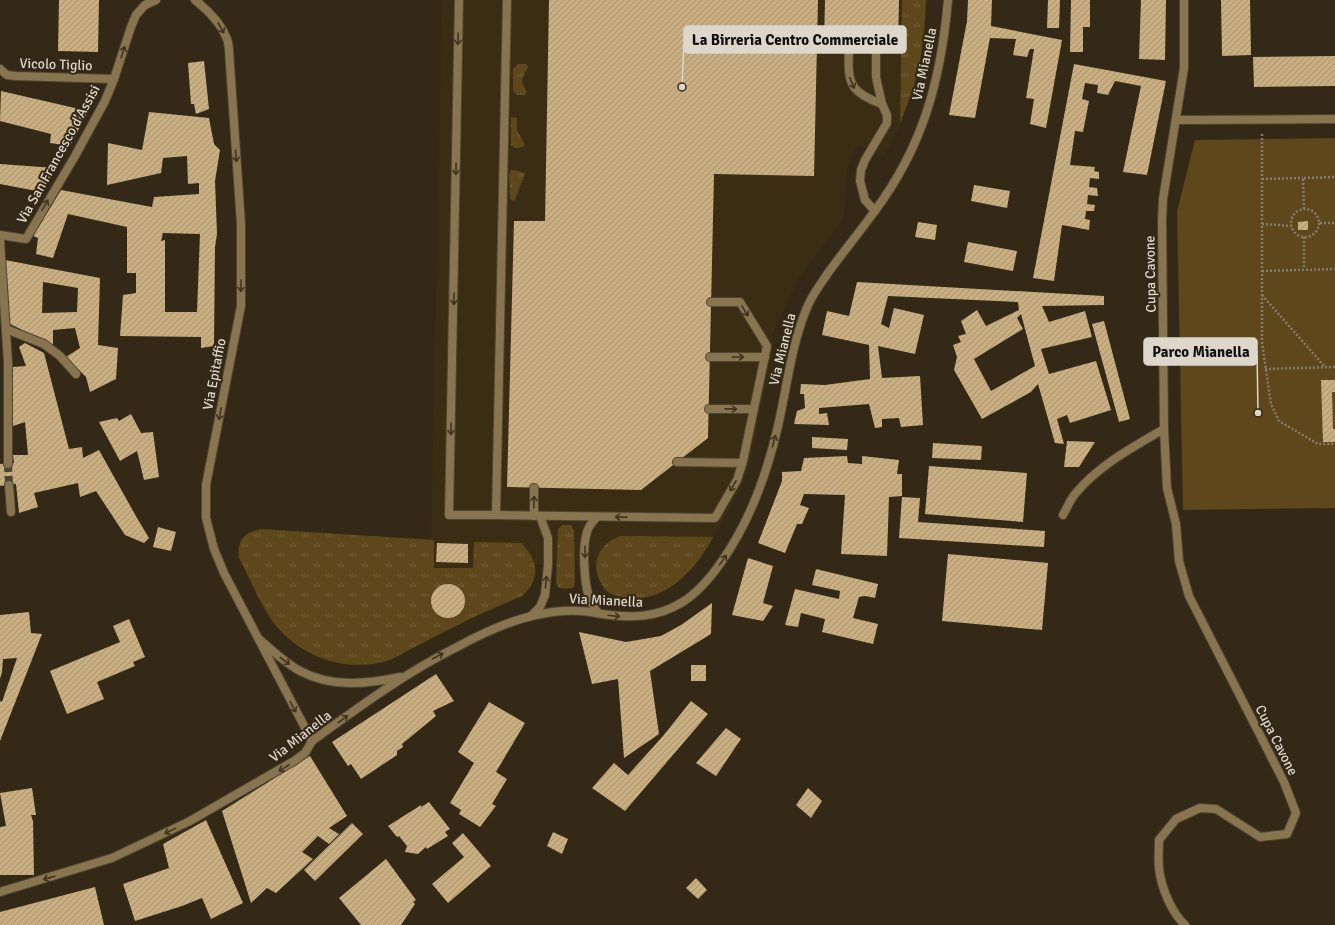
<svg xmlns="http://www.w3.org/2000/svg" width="1335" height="925" font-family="Signika,sans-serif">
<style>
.built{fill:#3b2d13}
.grass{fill:url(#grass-tufts)}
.park{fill:#5d471b}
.building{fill:url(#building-hatch);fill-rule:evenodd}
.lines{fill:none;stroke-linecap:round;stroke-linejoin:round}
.street-tunnel{stroke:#4c4331;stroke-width:8;stroke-dasharray:8 4;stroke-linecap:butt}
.lane-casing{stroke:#4e4533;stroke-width:10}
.street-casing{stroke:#4e4533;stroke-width:10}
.path{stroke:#867d6e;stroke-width:2.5;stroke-dasharray:2 2;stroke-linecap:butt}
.lane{stroke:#88744f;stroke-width:8}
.street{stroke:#88744f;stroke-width:8}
.oneway{stroke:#40341f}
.labels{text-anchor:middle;stroke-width:4;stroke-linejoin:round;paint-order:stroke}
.street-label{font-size:14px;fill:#ddd6cb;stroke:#332916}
.leader{fill:none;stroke:#ddd6cb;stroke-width:1.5}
.callout-dot{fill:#ddd6cb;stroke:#332916;stroke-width:1.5}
.callout{fill:#ddd6cb;stroke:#ddd6cb;stroke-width:1.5}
.callout-label{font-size:15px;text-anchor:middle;font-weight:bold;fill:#111}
</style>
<defs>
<pattern id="grass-tufts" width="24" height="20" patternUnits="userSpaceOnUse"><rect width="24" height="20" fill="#5d471b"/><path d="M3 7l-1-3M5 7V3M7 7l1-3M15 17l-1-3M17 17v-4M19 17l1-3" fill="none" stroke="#74613b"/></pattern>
<pattern id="building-hatch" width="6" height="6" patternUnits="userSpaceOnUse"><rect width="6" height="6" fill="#c8ae80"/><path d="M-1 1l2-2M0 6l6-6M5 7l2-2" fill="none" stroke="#a6926f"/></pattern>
</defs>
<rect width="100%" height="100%" fill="#332916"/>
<!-- built -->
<polygon class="built" points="442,0 902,0 900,124 884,157 858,145 851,158 846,172 844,217 798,280 772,335 775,341 750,463 744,481 708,548 688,572 668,588 656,595 643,598 630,599 609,593 602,586 597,576 596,566 535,565 534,581 530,589 522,596 460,624 390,660 369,664 346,665 327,661 310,653 294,643 278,628 269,615 239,558 239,544 244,537 252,531 261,529 431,540"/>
<!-- grass -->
<g class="grass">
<path d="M902,0H926C925,29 922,58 914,86C910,99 904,111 900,124Z"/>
<path d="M518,64H526L528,67C521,81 520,79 527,92L525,95H517L513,91V69Z"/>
<polygon points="511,117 517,118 517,130 525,145 523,147 515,148 511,145"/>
<polygon points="511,170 514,170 525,173 515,200 514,201 510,199 509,175"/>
<path d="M562,525H571L574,530L575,581L574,587C570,589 562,589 558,587L556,582L558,529Z"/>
<path d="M261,529L434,540V568H473L474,542L521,543C539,560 541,579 522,596C500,606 478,614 458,625C441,633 425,642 409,650C403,653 397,657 390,660C350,673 304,659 277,627C261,607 251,580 239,558C237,539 244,533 261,529Z"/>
<path d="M621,536H631L713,537C697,569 663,606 623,597C619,596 613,595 609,593C605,590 602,585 600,581C590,561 601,542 621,536Z"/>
</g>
<!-- park -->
<polygon class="park" points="1335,138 1335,508 1183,510 1177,211 1195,140"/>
<!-- building -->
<g class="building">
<polygon points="59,0 99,0 98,52 58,51"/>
<polygon points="549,0 818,0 814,176 714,174 708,438 641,490 507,487 514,221 545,221"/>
<polygon points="825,0 899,0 898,46 824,44"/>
<polygon points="968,0 992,0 991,26 1062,40 1046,128 1030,124 1034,99 1026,98 1034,49 1030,49 1027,57 1013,55 1016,39 990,38 975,118 949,115 967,21"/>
<polygon points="1048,0 1060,0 1059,28 1047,28"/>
<polygon points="1071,0 1090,0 1090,27 1083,27 1083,52 1070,52"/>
<polygon points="1141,0 1166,0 1165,60 1139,59"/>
<polygon points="1221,0 1250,0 1251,55 1222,56"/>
<polygon points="1335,56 1335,86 1254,87 1253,57"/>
<polygon points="204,61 209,109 196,114 194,104 191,104 188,63"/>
<polygon points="1074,64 1166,81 1147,175 1123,172 1141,86 1115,81 1108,95 1097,93 1098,85 1085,83 1082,99 1089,101 1083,132 1075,131 1070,165 1095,167 1094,171 1099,172 1099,179 1090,178 1089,187 1097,188 1098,196 1088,195 1087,204 1095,205 1094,211 1086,211 1085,219 1090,220 1089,230 1062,225 1054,281 1033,278"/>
<polygon points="1,91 88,111 70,146 50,143 51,134 0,121"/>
<path d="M149,112L209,118L214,144L220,150L215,181L217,234L215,247L214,346L201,348V337L120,336L123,295L136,293V273H127V227L68,214L53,258L36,254L38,238L33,236L61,190L152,207L154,197L199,194V183L188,184L187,156L163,158L161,173L107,185L108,143L142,150ZM163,233L200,234L197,312H165V240L161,241Z"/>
<polygon points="0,164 55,168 42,192 0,184"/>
<polygon points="974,185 1010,191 1007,208 971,201"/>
<polygon points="1308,221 1308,230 1298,230 1298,222"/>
<polygon points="918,222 937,225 935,240 915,237"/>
<polygon points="968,242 1017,251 1013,271 964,262"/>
<path d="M5,260L100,278L98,345L118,348L116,379L90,392L86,377L66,357L80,348L75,328L53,330V345L10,324ZM43,282L78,288L77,312L42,313Z"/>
<path d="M857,282L1104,296V305L1042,306L1049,322L1085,311L1092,337L1041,349L1049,374L1096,361L1111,410L1070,423L1067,415L1057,419L1064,444L1055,443L1038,384L1031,392L982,419L954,370L957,357L953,345L961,342L958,336L966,334L961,321L977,310L986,326L1019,310L1018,302L888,296L881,324L889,328L894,308L924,315L915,354L878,346L882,378L920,376L923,425L901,427L899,418L882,419V427L875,428L869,404L819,408V414L827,413L829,425L794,424L797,411L805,408L804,394H800L801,384L825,385L870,379L869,345L822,335L827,311L849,316ZM1021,314L1035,366L991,391L974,359L1023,329L1017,318Z"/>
<polygon points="1104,321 1130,419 1119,422 1092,324"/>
<polygon points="25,343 44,353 69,449 82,447 83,458 99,450 137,518 149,538 144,543 125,535 96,491 80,497 78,483 34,493 38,507 19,513 16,484 0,486 0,464 14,463 13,455 28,455 25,422 13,426 12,367 26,366 19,347"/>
<polygon points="1321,380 1335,380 1335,392 1332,392 1333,429 1335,429 1335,442 1323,442"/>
<polygon points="131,414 141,433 153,432 159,477 144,480 137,451 120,461 99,422 117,418 119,421"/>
<polygon points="812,437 848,439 847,450 812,448"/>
<polygon points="1067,441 1095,442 1079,467 1064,467"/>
<polygon points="933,443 982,446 981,460 932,458"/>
<polygon points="847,456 848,463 862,464 862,456 899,460 897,474 902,474 902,496 889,497 887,556 841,554 845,495 804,494 800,505 809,508 802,524 797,524 785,553 758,543 782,481 782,472 801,471 804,458"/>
<polygon points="929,466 1027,473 1023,522 925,514"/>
<polygon points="902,497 920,498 918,522 1045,531 1044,547 899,538"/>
<polygon points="158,527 176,532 171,551 153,547"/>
<polygon points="437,543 468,544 468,563 436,562"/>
<polygon points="948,554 1048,563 1042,630 942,621"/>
<polygon points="748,558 773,566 763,603 773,606 763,621 732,615"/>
<polygon points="816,569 878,584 875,598 865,596 859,597 853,618 878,624 873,644 822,632 825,619 801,613 798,627 785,625 795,589 839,599 840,591 812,585"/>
<circle cx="448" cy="601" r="17"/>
<polygon points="712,603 711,634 650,671 659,734 624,758 618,679 592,684 579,632 626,642 661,636 681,625"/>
<polygon points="29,612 31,633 42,634 0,741 0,701 2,702 17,658 3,659 2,672 0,679 0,615"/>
<polygon points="129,619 145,657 133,662 135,666 97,682 104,699 67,714 50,671 120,642 113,626"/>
<rect x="691" y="665" width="15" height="16"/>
<polygon points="436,674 454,701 433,711 436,716 402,744 403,747 397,751 397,755 361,779 351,764 348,766 332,742"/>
<polygon points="691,701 708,714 625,811 592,788 614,763 628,775 663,736"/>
<polygon points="489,702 525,723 496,772 507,779 492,804 496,806 480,827 459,814 461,810 450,803 474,763 458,752"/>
<polygon points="726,728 741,739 716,776 696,763"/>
<polygon points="310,756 347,816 329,828 339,834 329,844 318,836 302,852 313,859 276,893 267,888 251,903 222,811"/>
<polygon points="32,788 36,815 31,815 33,821 34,875 0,875 0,827 6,826 0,793"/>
<polygon points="808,788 822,801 811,818 796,805"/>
<polygon points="429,802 450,829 445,832 448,836 427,849 426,847 418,854 405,852 407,846 399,836 397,837 388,826 421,805 421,807"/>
<polygon points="206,820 243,903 211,919 202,898 182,906 135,921 123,884 169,868 163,844"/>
<polygon points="352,823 363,834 315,881 304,870"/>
<polygon points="553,832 568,839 562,854 547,846"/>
<polygon points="463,833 491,866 448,903 432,884 464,857 452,843"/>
<polygon points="386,859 416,900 413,902 415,904 401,925 361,925 339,898"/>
<polygon points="696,878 707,890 698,899 686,888"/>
<polygon points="95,887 104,925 0,925 0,912"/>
</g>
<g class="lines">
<!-- street-tunnel -->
<polyline class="street-tunnel" points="8,464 9,485"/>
<!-- lane casing -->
<g class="lane-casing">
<g id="lane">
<polyline points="459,0 449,515 496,515 507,0"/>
<path d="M849,45C848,80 846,91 882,104"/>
<polyline points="1176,120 1335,119"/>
<polyline points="875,211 865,200 860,181 861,170 865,160 887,123 887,115 882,104 876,77 876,46"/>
<polyline points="710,357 765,357"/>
<polyline points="709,409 754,409"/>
<polyline points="677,462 742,463"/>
<polyline points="496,515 715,518 737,480 743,461 767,346 740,302 711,302"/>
<path d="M1063,515C1067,508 1070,500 1075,494C1099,465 1133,447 1164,429"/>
<polyline points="534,516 534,488"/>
<path d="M597,517C593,521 589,525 587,532C582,547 584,582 589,597C591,603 595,608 598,613"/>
<polyline points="531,616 540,607 545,595 548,565 548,538 540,516"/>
</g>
</g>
<!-- street casing -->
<g class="street-casing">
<g id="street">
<path d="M195,0C209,11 221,23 227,39C230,47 229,57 230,65L241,224V306L206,485V518L214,549L224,573L312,741"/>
<path d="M1184,0V68L1163,199L1162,220L1164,429L1167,488L1176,524L1179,561L1189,596L1284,782L1296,813L1287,834L1260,837L1216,809L1200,808L1176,819L1159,840C1159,849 1158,859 1159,868C1161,887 1171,912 1185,925"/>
<polyline points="0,69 7,75 16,76 114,79"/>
<polyline points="0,235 26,239 75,156 105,101 114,79 131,27 136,15 145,5 156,0"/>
<polyline points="0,241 8,362 8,464"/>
<polyline points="6,329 44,344 60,356 76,374"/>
<polyline points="9,485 11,512"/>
<path d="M259,639C272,650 285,663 300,671C332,688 367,684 400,677"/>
<path d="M0,892L112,858L190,821L294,761L305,753L312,741C359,707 405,673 457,647C481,634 506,622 532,616C548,612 564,610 581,611C588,611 595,613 602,614C630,618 656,618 681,603C698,593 711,577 722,561C750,521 767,474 778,426C787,387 791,347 806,310C811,296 820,285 828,273C843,252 859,233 874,212C923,147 941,80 948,0"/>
</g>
</g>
<!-- path -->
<g class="path">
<polyline points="1262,134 1262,343 1271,404 1279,421 1318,444 1335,444"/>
<polyline points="1262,179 1303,178"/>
<circle cx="1305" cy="223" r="14"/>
<polyline points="1304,209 1303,178 1335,177"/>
<polyline points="1320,223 1335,223"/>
<polyline points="1262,224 1291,226"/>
<polyline points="1304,237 1304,269"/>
<polyline points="1262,271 1335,269"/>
<polyline points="1262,295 1325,367"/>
<polyline points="1265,369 1335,367"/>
</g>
<!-- lane -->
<use href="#lane" class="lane"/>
<!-- street -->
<use href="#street" class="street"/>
</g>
<!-- one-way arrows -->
<defs><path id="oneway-shaft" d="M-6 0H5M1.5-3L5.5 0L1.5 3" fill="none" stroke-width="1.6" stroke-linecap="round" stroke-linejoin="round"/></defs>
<g class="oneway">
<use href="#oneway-shaft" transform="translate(221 28) rotate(61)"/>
<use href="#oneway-shaft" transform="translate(458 39) rotate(91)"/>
<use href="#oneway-shaft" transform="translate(123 52) rotate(-72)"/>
<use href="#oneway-shaft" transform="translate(852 83) rotate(67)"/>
<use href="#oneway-shaft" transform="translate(236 156) rotate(86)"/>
<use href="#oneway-shaft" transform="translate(456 169) rotate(91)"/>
<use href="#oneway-shaft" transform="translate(45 205) rotate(-59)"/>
<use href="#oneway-shaft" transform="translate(241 286) rotate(91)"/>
<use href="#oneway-shaft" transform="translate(454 299) rotate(91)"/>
<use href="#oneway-shaft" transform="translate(745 311) rotate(58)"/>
<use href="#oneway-shaft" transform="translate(738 357)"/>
<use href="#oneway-shaft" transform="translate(731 409) rotate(1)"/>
<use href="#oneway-shaft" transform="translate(220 414) rotate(101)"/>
<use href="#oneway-shaft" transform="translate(451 429) rotate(91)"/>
<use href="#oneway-shaft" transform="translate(774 441) rotate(-75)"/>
<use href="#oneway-shaft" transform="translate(733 486) rotate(120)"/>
<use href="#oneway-shaft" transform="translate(534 502) rotate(-88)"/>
<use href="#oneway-shaft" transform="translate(621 517) rotate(-179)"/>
<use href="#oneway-shaft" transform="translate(585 552) rotate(90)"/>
<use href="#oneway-shaft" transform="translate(723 560) rotate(-55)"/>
<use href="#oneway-shaft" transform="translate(546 582) rotate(-85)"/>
<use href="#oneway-shaft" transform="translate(614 616) rotate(7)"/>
<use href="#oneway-shaft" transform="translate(438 656) rotate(-28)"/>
<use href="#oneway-shaft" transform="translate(285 661) rotate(37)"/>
<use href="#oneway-shaft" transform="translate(293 707) rotate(62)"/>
<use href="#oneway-shaft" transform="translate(343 719) rotate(-36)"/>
<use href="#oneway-shaft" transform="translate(284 768) rotate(149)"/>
<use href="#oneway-shaft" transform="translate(170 831) rotate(154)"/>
<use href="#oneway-shaft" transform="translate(49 878) rotate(164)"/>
</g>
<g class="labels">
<!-- street labels -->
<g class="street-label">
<text transform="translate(56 64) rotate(2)" y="5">Vicolo Tiglio</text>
<text transform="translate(924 64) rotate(-78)" y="5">Via Mianella</text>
<text transform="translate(58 154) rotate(-61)" y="5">Via San Francesco d'Assisi</text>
<text transform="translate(1150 274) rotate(-91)" y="5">Cupa Cavone</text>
<text transform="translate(782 349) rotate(-76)" y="5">Via Mianella</text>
<text transform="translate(214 374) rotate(-79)" y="5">Via Epitaffio</text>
<text transform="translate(606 600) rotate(3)" y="5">Via Mianella</text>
<text transform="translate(300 736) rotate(-38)" y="5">Via Mianella</text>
<text transform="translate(1277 740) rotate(63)" y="5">Cupa Cavone</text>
</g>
</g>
<!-- callouts -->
<path class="leader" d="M682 87L684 39M1258 413L1257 351"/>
<g class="callout-dot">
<circle cx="682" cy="87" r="4"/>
<circle cx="1258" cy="413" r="4"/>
</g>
<g class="callout">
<rect x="684" y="26" width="222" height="27" rx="4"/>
<rect x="1144" y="338" width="113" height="27" rx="4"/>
</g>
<g class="callout-label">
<text x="795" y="45">La Birreria Centro Commerciale</text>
<text x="1201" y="357">Parco Mianella</text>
</g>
</svg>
